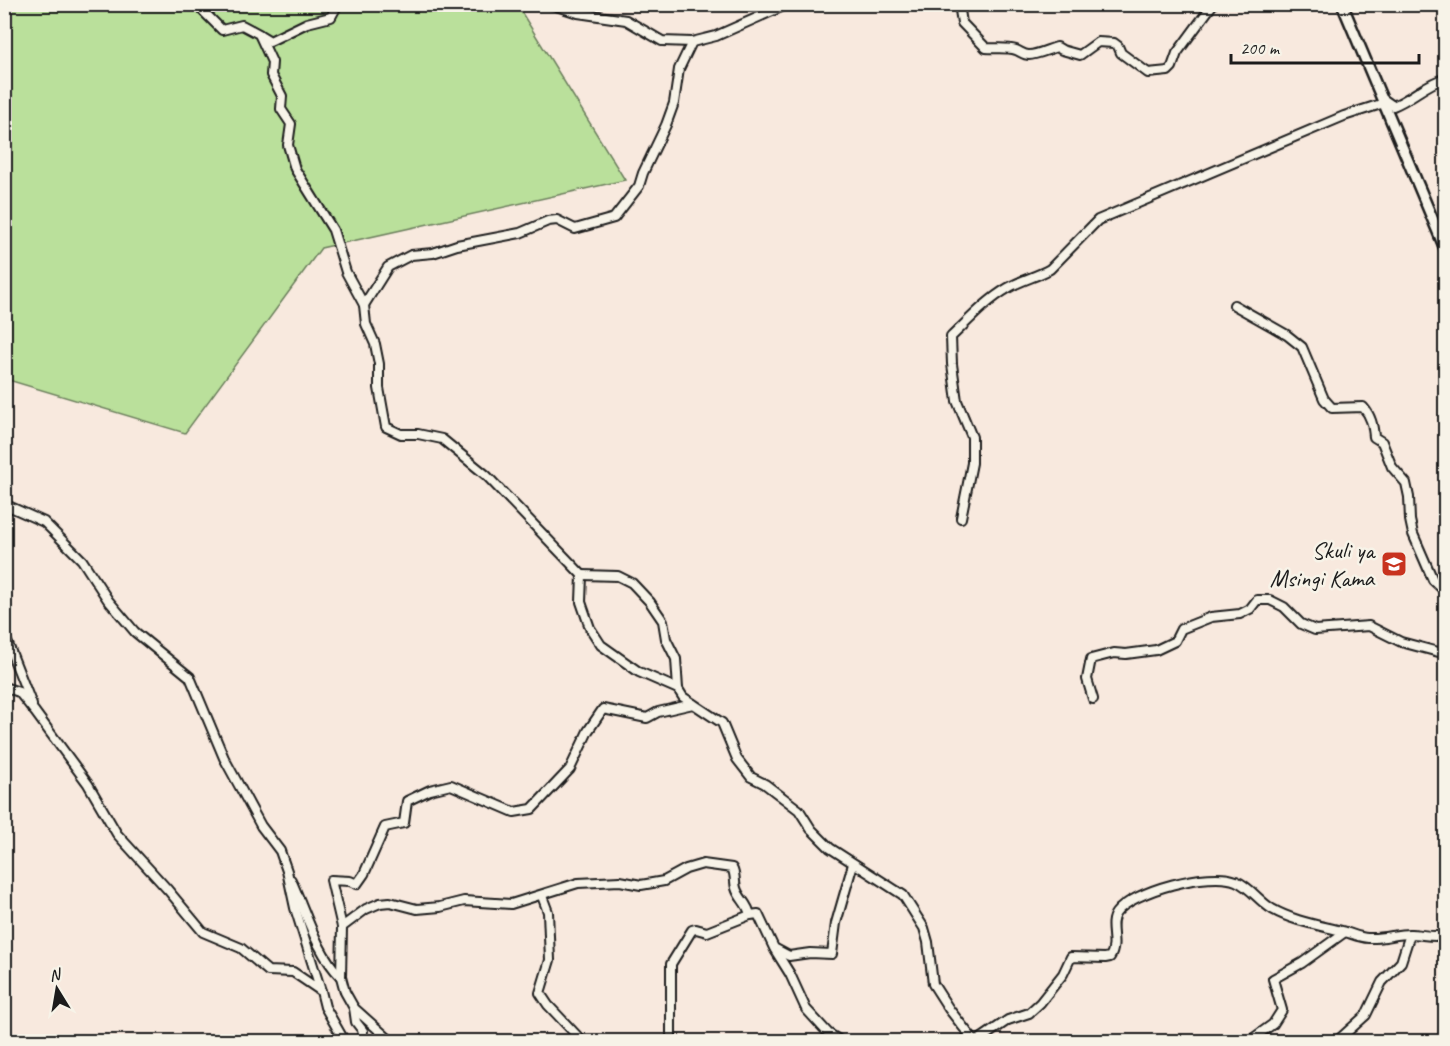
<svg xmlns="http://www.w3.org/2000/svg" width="1450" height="1046" font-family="Caveat,sans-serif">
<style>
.green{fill:#bae09b;stroke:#6b7e5c;stroke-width:1.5}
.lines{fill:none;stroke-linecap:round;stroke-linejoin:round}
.minor-casing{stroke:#1c1c1c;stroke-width:12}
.tertiary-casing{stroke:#1c1c1c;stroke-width:14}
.minor{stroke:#f7f3e8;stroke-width:8}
.tertiary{stroke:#f7f3e8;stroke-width:9}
.labels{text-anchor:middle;stroke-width:5;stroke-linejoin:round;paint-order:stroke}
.poi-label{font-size:24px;fill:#1c1c1c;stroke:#f7f3e8;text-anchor:end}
</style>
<rect width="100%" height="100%" fill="#f8e9de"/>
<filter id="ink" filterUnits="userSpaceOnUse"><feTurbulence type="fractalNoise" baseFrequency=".0167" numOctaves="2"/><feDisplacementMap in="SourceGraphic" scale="12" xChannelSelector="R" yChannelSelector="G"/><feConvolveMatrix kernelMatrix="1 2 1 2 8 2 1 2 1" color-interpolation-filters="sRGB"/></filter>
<g filter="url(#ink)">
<!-- green -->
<polygon class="green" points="4,5 517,5 625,180 321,248 185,433 5,379"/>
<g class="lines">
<!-- minor casing -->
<g class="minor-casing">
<g id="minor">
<polyline points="196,4 222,30 242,25 259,34 272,62 271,75 282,96 281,109 291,124 288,145 295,169 333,230 346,272 364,305 366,324 375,344 379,364 379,388 386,427 401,434 418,434 442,439 486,475 582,575 581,602 590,628 601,645 639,672 678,689 683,697 722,723 737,759 751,777 765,784 799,810 811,829 830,848 903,895 924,928 928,942 933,984 949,1009 975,1042"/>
<polyline points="550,4 578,13 626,20 662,41 692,42"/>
<path d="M959,4L962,23L986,48C995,49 1007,47 1016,50C1021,52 1024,55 1029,55C1037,55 1049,49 1057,47L1062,50L1080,55L1098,42L1114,43L1118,46L1121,53L1148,73L1168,71L1172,67L1177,53L1213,4"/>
<polyline points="260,35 270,41 307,23 331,17 338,4"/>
<path d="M1383,99L1393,106C1412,99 1426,83 1446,78"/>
<polyline points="364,305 388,267 411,255 433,253 457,245 520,233 548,221 557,220 575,229 614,218 639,186 643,173 666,125 674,103 679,69 692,42 716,36 788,4"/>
<path d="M1234,305L1287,335L1302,347L1324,399L1332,408L1363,407C1371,416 1373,425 1374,437L1382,442L1392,467L1406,483L1409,497L1410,520L1413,534L1433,580L1446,592"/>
<polyline points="4,504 44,522 82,560 108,600 135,632 190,677 224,758 261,826 280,851 287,871 295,908 321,991"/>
<path d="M961,518L972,463V437L957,401L952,364L951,337C969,320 986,301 1008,288C1021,280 1036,277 1050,269L1098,220L1344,116L1384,103"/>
<polyline points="582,575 618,576 632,583 650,602 663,621 666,639 676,659 678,689"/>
<polyline points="4,634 32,705"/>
<polyline points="4,687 19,692 35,712 88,784 117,834 168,890 203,932 241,948 268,971 293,972 321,991 325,1007 345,1042"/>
<polyline points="1093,699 1087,679 1091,659 1114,653 1126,654 1156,650 1175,641 1181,629 1211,617 1240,614 1250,609 1257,600 1270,600 1284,607 1301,624 1315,630 1369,626 1401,642 1446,654"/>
<path d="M291,880C306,912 316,952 341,977"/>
<polyline points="542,896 548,912 550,960 540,993 548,1005 583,1042"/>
<path d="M342,927L366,909L380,903L390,902L417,909L440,907L464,901L511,904L578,883L620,881L641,885L664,881L686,869L703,864L732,868C736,875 734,881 736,888C739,899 748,903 750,915"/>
<polyline points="775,950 790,974 806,1009 828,1033 842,1042"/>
<polyline points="354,1008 356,1022 363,1031 360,1042"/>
<polyline points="392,1042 354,1008 345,992 341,977 342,927 331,880 350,881 357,884 364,874 385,827 404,823 407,801 430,790 451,785 514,812 532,809 570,769 588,731 603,709 647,718 658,712 693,704"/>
<polyline points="671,1042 671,964 692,930 696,929 707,932 750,915 758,914 774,948 789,956 810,953 832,954 836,923 853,864"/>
<path d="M976,1042L1008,1020L1029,1013L1040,1003L1063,974L1071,957L1105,958L1110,957C1119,943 1107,925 1116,913C1132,891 1210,870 1236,881C1250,887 1259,901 1272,909C1293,921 1318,925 1342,931C1350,933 1360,938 1368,938C1382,939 1396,934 1409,934C1422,934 1433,938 1446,935"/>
<polyline points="1248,1042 1273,1024 1282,1010 1273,979 1302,963 1345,932"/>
<polyline points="1336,1042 1366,1015 1382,982 1401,962 1410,934"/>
</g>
</g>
<!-- tertiary casing -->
<g class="tertiary-casing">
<polyline id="tertiary" points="1342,4 1446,251"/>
</g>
<!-- minor -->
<use href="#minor" class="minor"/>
<!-- tertiary -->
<use href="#tertiary" class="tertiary"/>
</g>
</g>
<!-- icons -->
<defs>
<g id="school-square" transform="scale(1.35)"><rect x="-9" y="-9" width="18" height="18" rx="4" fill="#c8321e" stroke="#f7f3e8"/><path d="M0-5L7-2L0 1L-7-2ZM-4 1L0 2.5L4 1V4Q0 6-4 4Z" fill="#fff"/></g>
</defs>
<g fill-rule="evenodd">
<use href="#school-square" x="1394" y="564"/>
</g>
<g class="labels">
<!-- poi labels -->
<g class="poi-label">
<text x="1374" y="558">Skuli ya<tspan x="1374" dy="28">Msingi Kama</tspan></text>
</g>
</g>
<!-- margin -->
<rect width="1450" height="1046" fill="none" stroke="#f7f3e8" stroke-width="24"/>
<rect x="12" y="12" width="1426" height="1022" fill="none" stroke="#1c1c1c" stroke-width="2" filter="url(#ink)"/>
<!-- north arrow -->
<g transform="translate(57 989) rotate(349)" stroke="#f7f3e8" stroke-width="4.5" paint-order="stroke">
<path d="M0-4.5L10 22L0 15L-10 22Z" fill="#1c1c1c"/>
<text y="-9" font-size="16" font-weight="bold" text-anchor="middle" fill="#1c1c1c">N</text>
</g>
<!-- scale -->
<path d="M1231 54v9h188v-9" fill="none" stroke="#1c1c1c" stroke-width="3"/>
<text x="1240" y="54" font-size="18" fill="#1c1c1c" stroke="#f7f3e8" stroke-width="4.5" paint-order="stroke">200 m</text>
</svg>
